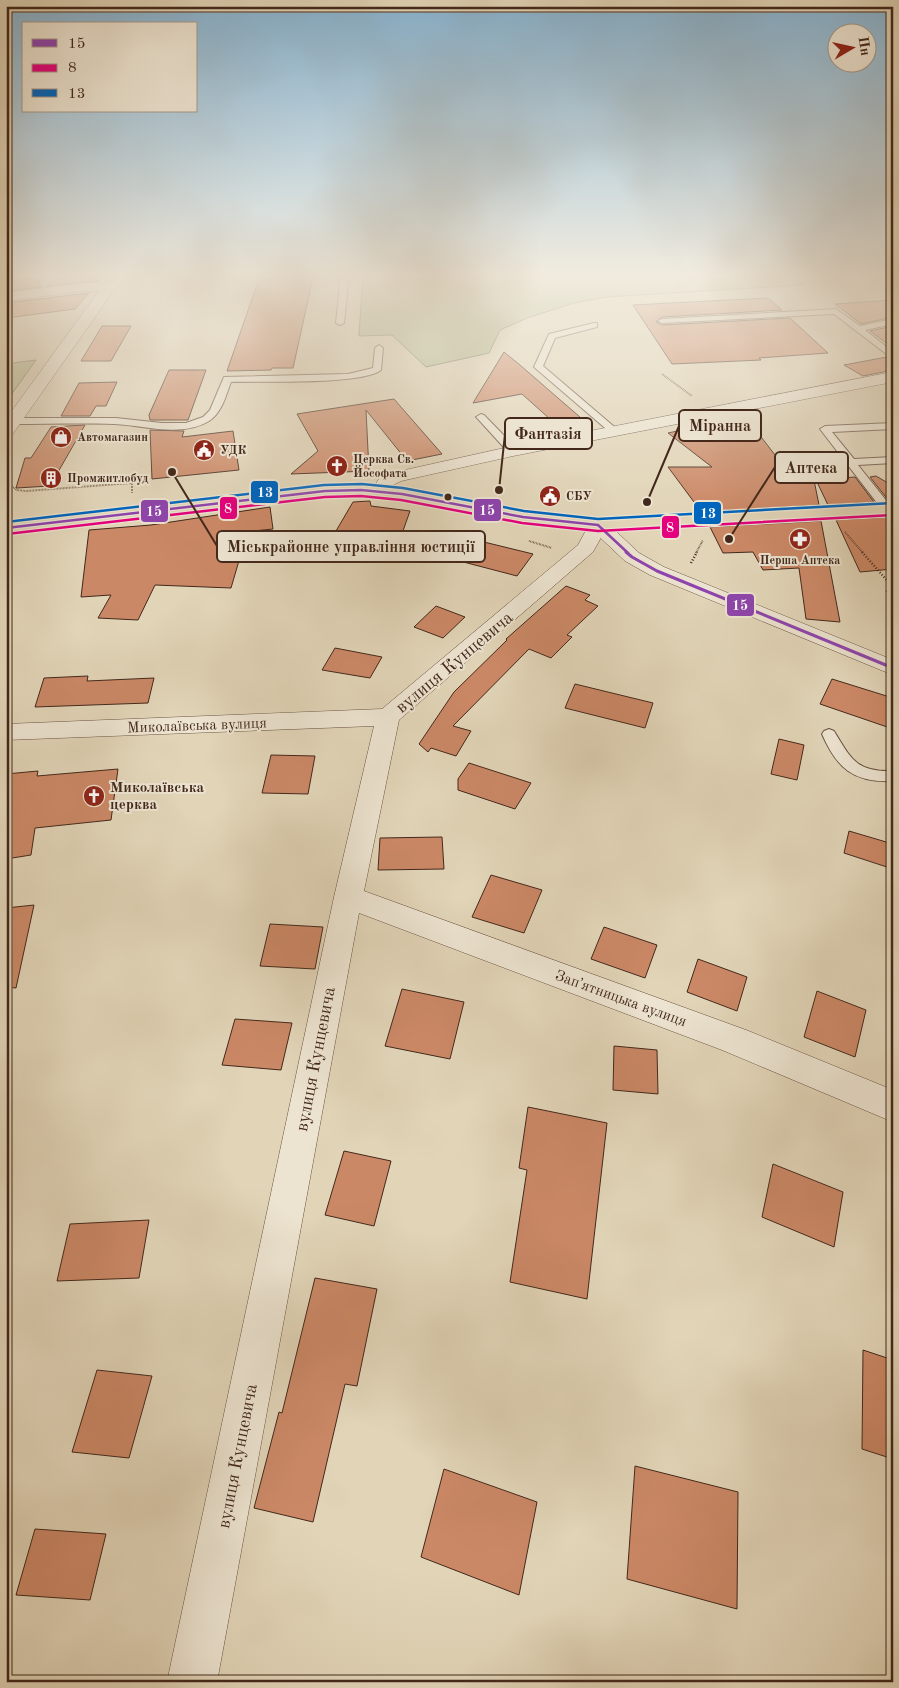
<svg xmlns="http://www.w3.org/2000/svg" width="899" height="1688" font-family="'Old Standard TT',serif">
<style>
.green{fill:#b2bd8f;stroke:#7a7255}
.building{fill:#cb8866;stroke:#43281b}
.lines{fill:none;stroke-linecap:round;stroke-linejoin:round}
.service-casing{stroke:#6a5342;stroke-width:2}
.minor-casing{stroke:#6a5342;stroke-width:1}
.tertiary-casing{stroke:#6a5342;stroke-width:1}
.primary-casing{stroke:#43281b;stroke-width:1}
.path-far1{stroke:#43281b;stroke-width:2;stroke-dasharray:0.5 1;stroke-linecap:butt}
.path{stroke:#43281b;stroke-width:2.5;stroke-dasharray:1 2;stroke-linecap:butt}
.service{fill:#ece3d0;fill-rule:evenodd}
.minor{fill:#ece3d0;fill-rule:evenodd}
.tertiary{fill:#ece3d0;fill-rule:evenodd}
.primary{fill:#e1d4b7;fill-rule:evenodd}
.bus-1-far1-casing{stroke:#ece3d0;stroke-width:5}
.bus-1-casing{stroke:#ece3d0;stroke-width:6}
.bus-2-casing{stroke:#ece3d0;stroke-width:5}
.bus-3-casing{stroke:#ece3d0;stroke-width:5}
.bus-1-far1{stroke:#8e44ad;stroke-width:2.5}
.bus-1{stroke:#8e44ad;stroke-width:3}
.bus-2{stroke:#e5007d;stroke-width:2.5}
.bus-3{stroke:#0065bd;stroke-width:2.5}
.bus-dot{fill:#43281b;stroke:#ece3d0;stroke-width:2}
.labels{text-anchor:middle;stroke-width:4;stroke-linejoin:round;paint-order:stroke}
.far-poi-label{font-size:12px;font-weight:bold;fill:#43281b;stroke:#ece3d0;text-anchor:start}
.street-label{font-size:15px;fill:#43281b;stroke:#ece3d0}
.poi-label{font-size:15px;font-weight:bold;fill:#43281b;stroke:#ece3d0;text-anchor:start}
.near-street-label{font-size:18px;fill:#43281b;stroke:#ece3d0}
.leader{fill:none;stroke:#43281b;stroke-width:2}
.callout-dot{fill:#43281b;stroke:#ece3d0;stroke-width:2}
.callout{fill:#ece3d0;stroke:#43281b;stroke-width:2}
.callout-label{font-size:16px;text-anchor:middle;font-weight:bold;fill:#43281b}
.line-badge{stroke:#ece3d0;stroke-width:2}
.badge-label{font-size:14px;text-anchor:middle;font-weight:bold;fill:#fff}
</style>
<rect width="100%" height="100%" fill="#e1d4b7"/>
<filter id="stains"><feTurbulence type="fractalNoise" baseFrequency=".004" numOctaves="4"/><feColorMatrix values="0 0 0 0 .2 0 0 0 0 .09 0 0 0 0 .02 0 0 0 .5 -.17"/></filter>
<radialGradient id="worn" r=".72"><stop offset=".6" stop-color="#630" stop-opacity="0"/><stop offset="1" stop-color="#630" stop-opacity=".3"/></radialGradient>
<!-- green -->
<g class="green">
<polygon points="363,273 793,273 803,285 606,297 574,303 527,318 500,330 489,353 426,367 392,335 359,336"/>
<polygon points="36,360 6,402 6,364"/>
</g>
<!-- building -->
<g class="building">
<polygon points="261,273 314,273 293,368 272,368 271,370 227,371"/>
<polygon points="65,274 102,278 99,281 47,286"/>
<polygon points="36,278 41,287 6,291 6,282"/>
<polygon points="89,293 75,309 6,318 6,303"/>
<polygon points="768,298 782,310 662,317 656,322 662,325 790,318 828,353 759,358 761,360 672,364 633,305"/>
<polygon points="893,300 893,317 861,324 835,304"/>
<polygon points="102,326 131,326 111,361 81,361"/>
<polygon points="893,326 893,348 870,331"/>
<polygon points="504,352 520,365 588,424 561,429 522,394 473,403"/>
<polygon points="887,357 893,361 893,370 863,376 844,365"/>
<polygon points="169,370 206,370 188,420 150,420 149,415"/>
<polygon points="117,382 106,406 96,406 90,416 61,416 79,383"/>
<polygon points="394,399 442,454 407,461 366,410 369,471 291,474 318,451 297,414"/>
<polygon points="745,416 795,481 814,480 819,505 701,512 696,502 694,502 668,467 712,467 668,433"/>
<polygon points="85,425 50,486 16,488 25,458 31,458 51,427"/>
<polygon points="150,430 184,431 182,437 233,431 239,470 152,479"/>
<polygon points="876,476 893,486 893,501 889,501 870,477"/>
<polygon points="855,477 874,502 828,505 816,480"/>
<polygon points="370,501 371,506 410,511 398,545 387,543 380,554 326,548 353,502"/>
<polygon points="270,507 273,529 243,532 243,547 231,588 155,585 138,620 98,618 111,595 81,597 89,530 151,525"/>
<polygon points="893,517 893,569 860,572 836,520"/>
<polygon points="821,521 840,622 806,619 799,568 763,570 753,552 723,553 710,527"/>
<polygon points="443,532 533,554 517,576 425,552"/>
<polygon points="566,586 590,595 585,600 598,606 567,635 572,637 551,658 529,649 453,726 471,731 456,756 431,748 428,752 419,744 454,692 507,640 506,639"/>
<polygon points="436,606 465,617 443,638 414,627"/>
<polygon points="335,648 382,657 370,678 322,670"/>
<polygon points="88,676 87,681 154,678 148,703 35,707 44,678"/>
<polygon points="832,679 893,698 893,729 820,704"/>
<polygon points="575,684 653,703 645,728 565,708"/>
<polygon points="779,739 804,745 797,780 771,774"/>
<polygon points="271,755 315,756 308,794 262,793"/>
<polygon points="469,763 531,783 515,809 458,790 458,779"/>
<polygon points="118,769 111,820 35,828 31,855 6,859 6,774 38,771 37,776"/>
<polygon points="849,831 893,844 893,869 844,853"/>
<polygon points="442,837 444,869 378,870 380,838"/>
<polygon points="491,875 542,890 524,933 472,917"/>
<polygon points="34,905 16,988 6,987 6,908"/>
<polygon points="270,924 323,927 315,969 260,966"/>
<polygon points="604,927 657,945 645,978 591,959"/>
<polygon points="698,959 747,977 737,1011 687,992"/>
<polygon points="402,989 464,1002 450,1059 385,1046"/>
<polygon points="817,991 866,1010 855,1057 804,1037"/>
<polygon points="235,1019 292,1023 281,1070 222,1065"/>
<polygon points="614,1046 657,1050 658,1094 613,1090"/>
<polygon points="528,1107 607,1123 587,1299 510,1282 527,1170 519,1168"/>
<polygon points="344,1151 391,1161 374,1226 325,1215"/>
<polygon points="773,1164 843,1192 834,1247 762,1217"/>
<polygon points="149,1220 139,1278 57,1281 70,1224"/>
<polygon points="315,1278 377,1289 357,1386 345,1384 313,1522 254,1508 279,1412 282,1413"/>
<polygon points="863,1350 893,1360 893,1459 862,1449"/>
<polygon points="97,1370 152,1376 129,1458 72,1452"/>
<polygon points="635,1466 738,1492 737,1609 627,1579"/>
<polygon points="444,1469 537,1502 519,1595 421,1557"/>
<polygon points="35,1529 106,1534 90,1600 16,1595"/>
</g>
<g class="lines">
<!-- service casing -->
<g class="service-casing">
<g id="service">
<polygon points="341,273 349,273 344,323 340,325 336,323"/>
<polygon points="836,309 860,326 893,319 893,324 865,330 893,352 893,359 834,314 662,323 658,321 662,319"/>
<polygon points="594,323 597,323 597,327 555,338 543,366 618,430 620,432 615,435 612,434 534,367 549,334"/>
<path d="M379,345L383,348L381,370C363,385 259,381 231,382C226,395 222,413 209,421C181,438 143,425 114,424C80,423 47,424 13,424L8,421L13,418H116L162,423H186L203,417L210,410L224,377L348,374L373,368L375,348Z"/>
<polygon points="481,414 484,415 517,449 517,453 509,453 478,419 476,417"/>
<polygon points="893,423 893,429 832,432 854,459 893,457 893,463 858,465 893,509 892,512 884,512 820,429 825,426"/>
<path d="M829,729L834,731C851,759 856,772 893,771V781C853,783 837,768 822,734L824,731Z"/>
</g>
</g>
<!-- minor casing -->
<g class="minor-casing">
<g id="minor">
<polygon points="83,283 109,283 115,287 109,291 83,291 6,301 6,293"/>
<polygon points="893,372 893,382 513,456 401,481 393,485 386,496 380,497 374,496 371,492 380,477 396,472 513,446"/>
<polygon points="598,519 605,521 608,525 593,552 399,720 364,891 746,1030 893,1090 893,1122 722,1050 359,913 217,1682 167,1682 334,897 374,726 6,740 6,724 382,709 578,545 591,521"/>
</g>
</g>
<!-- tertiary casing -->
<g class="tertiary-casing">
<g id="tertiary">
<polygon points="116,273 130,273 114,290 12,435 6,436 6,419 104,284"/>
<polygon points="598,519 605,521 639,553 664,567 893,660 893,675 650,575 625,561 591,529 588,525 591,521"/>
</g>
</g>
<!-- primary casing -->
<g class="primary-casing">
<polygon id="primary" points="361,485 402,488 523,511 598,519 893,503 893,515 598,531 523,523 402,500 361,495 325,496 6,534 6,522 325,486"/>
</g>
<!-- path-far1 -->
<g class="path-far1">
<polyline points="662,374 692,396"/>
<polyline points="6,482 17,490 26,491 132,483 132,493"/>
<polyline points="845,532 863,553"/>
<polyline points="529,541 552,548"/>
<polyline points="696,553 703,540"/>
</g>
<!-- path -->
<g class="path">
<polyline points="862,552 891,585 887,591 893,603"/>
<polyline points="691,563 697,552"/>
</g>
<!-- service -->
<use href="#service" class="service"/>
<!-- minor -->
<use href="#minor" class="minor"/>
<!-- tertiary -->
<use href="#tertiary" class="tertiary"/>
<!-- primary -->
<use href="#primary" class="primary"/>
<!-- bus-1-far1 casing -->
<g class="bus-1-far1-casing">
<g id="bus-1-far1">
<polyline points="598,525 628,553"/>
<polyline points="6,528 325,491 361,490 402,494 523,517 598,525"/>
</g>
</g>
<!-- bus-1 casing -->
<g class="bus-1-casing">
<polyline id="bus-1" points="626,552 632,557 657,571 893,668"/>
</g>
<!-- bus-2 casing -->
<g class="bus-2-casing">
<polyline id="bus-2" points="7,534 325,497 361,496 401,500 522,523 598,531 893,515"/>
</g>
<!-- bus-3 casing -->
<g class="bus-3-casing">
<polyline id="bus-3" points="6,522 324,485 362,484 403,488 524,511 598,519 893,503"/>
</g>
<!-- bus-1-far1 -->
<use href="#bus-1-far1" class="bus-1-far1"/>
<!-- bus-1 -->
<use href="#bus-1" class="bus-1"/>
<!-- bus-2 -->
<use href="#bus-2" class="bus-2"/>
<!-- bus-3 -->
<use href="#bus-3" class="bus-3"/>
</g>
<!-- sky -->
<linearGradient id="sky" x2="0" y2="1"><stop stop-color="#87b5d4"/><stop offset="0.54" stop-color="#f2ecdf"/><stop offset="1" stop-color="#f2ecdf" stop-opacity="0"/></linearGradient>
<rect width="899" height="510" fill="url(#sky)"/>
<!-- icons -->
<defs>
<g id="shop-disc" transform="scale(1.125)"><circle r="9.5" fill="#8f2418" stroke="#ece3d0"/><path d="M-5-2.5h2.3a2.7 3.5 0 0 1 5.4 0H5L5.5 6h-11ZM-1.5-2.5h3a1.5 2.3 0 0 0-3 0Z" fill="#fff"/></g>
<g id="civic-disc" transform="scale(1.125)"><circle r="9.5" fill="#8f2418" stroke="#ece3d0"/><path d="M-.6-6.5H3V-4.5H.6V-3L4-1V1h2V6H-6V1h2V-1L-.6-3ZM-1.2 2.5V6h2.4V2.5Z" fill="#fff"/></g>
<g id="church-disc" transform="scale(1.125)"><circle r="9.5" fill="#8f2418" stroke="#ece3d0"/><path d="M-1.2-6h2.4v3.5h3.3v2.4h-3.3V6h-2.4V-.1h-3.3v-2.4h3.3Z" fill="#fff"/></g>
<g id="building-disc" transform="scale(1.125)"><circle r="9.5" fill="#8f2418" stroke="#ece3d0"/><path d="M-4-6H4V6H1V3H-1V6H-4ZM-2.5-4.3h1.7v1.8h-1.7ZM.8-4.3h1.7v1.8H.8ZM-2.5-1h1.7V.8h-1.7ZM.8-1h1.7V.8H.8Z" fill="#fff"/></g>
<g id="pharmacy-disc" transform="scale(1.125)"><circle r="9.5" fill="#8f2418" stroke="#ece3d0"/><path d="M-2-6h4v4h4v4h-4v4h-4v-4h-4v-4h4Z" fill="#fff"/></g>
</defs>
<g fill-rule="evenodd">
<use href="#shop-disc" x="61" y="437"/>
<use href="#civic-disc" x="204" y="450"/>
<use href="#church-disc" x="337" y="466"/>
<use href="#building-disc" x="51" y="478"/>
<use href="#civic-disc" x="550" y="496"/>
<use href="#pharmacy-disc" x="800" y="539"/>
<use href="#church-disc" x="94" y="796"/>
</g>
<!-- markers -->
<circle class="bus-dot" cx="448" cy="497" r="4.5"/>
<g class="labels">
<!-- far-poi labels -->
<g class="far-poi-label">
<text x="77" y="441">Автомагазин</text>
<text x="220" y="454">УДК</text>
<text x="353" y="463">Церква Св.<tspan x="353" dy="14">Йософата</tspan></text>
<text x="67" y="482">Промжитлобуд</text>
<text x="566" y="500">СБУ</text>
<text x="800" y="564" text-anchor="middle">Перша Аптека</text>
</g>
<!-- street labels -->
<g class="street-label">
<text transform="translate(197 725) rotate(-2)" y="5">Миколаївська вулиця</text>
<text transform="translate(621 998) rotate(20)" y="5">Запʼятницька вулиця</text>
</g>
<!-- poi labels -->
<g class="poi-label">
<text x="110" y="792">Миколаївська<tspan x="110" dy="17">церква</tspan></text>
</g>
<!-- near-street labels -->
<g class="near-street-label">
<text transform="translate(454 662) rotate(-40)" y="6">вулиця Кунцевича</text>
<text transform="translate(315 1059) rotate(-79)" y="6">вулиця Кунцевича</text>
<text transform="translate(237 1456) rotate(-79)" y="6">вулиця Кунцевича</text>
</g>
</g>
<!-- callouts -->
<path class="leader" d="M647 502L679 426M499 490L505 434M729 539L775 467M172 472L217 546"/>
<g class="callout-dot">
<circle cx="647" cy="502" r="5"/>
<circle cx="499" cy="490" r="5"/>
<circle cx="729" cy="539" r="5"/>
<circle cx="172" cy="472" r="5"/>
</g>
<g class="callout">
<rect x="679" y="410" width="82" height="31" rx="5"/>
<rect x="505" y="418" width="87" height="31" rx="5"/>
<rect x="775" y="452" width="73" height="31" rx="5"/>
<rect x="217" y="531" width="268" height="31" rx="5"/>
</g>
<g class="callout-label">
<text x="720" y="431">Міранна</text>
<text x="548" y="439">Фантазія</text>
<text x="811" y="473">Аптека</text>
<text x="351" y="552">Міськрайонне управління юстиції</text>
</g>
<g class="line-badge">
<rect x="250" y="480" width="29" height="24" rx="5" fill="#0065bd"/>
<rect x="219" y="496" width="19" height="24" rx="5" fill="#e5007d"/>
<rect x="473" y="498" width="29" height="24" rx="5" fill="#8e44ad"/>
<rect x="140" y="499" width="29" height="24" rx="5" fill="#8e44ad"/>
<rect x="693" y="501" width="29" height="24" rx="5" fill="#0065bd"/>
<rect x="661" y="515" width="19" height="24" rx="5" fill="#e5007d"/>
<rect x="726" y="593" width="29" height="24" rx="5" fill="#8e44ad"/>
</g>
<g class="badge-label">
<text x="265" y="497">13</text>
<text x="228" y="513">8</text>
<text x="487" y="515">15</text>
<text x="154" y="516">15</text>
<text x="708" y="518">13</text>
<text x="670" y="532">8</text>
<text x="740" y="610">15</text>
</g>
<!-- margin -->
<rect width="899" height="1688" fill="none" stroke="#e1d4b7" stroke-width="25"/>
<rect x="8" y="8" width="884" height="1673" fill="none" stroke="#43281b" stroke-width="2.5"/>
<rect x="12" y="12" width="874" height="1663" fill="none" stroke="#43281b"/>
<!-- legend -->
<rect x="22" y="22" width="175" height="90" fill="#ece3d0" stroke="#a89888"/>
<rect x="32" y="39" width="25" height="8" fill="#8e44ad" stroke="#a89888"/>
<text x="68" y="48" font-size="15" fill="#43281b">15</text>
<rect x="32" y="64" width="25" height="8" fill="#e5007d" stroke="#a89888"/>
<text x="68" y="72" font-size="15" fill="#43281b">8</text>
<rect x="32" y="89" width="25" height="8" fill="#0065bd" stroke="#a89888"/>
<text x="68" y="98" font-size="15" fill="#43281b">13</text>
<!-- north arrow -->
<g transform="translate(852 48) rotate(81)"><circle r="24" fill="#ece3d0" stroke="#a89888"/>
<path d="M0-4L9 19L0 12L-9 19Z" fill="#8f2418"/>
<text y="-8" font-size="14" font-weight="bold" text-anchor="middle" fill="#43281b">Пн</text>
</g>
<rect width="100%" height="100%" filter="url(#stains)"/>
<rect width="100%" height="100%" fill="url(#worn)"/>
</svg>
